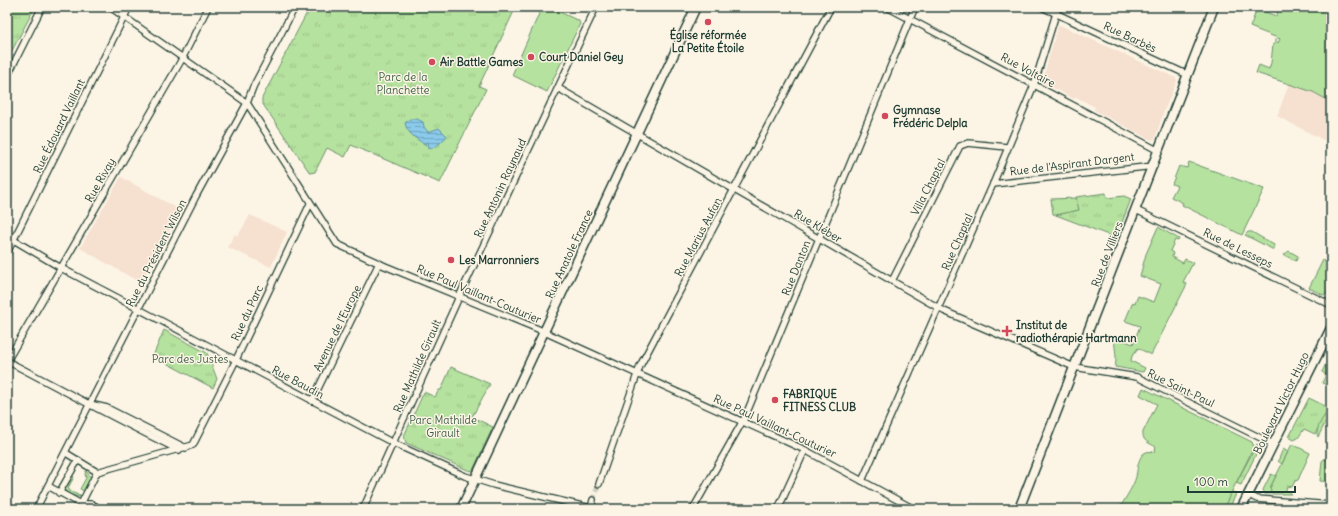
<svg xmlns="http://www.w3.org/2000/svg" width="1338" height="516" font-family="Delius,sans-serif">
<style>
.built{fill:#f6e0d0}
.grass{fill:url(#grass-tufts);stroke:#6a906a}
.garden{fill:#b6e29f;stroke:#6a906a}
.water{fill:url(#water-rules);stroke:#6092a2}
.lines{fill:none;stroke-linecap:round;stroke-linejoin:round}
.street-tunnel{stroke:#d0d0c2;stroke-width:5.5;stroke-dasharray:5.5 3;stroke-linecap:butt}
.street-casing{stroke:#1f3d34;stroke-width:8}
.secondary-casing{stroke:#1f3d34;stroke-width:11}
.street{stroke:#fcf5e5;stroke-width:5.5}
.secondary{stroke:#fcf5e5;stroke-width:8}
.poi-dot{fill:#d1495b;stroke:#fcf5e5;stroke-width:1.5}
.labels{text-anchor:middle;stroke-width:3;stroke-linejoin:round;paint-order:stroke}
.poi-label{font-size:11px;font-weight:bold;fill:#1f3d34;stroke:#fcf5e5;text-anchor:start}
.street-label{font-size:11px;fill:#1f3d34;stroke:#fcf5e5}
.park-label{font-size:11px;fill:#3d5e49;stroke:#fcf5e5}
</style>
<defs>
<pattern id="grass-tufts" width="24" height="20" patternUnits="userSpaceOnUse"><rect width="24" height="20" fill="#b6e29f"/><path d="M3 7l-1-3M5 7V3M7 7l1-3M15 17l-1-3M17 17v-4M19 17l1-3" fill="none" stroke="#9cc38a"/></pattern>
<pattern id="water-rules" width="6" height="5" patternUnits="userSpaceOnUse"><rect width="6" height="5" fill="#8bcaeb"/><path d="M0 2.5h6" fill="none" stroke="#71a5bf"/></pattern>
</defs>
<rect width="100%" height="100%" fill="#fcf5e5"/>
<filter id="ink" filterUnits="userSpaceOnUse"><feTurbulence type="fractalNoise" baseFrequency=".025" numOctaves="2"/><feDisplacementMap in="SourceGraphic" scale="8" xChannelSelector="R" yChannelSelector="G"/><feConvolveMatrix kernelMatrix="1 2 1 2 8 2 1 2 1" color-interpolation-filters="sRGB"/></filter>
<g filter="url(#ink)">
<!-- built -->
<g class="built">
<polygon points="1060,25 1176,78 1177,81 1164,111 1155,139 1151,140 1094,110 1095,107 1076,97 1074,99 1042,82 1058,26"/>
<polygon points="1289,84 1313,92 1331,102 1331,144 1277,116"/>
<polygon points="121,177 180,210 141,283 80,248"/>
<polygon points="250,215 287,232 271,267 227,247 235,234 238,236"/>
</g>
<!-- grass -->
<g class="grass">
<polygon points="7,7 35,7 7,60"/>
<polygon points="310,7 513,7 515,9 479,86 486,89 440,183 351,145 345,157 327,148 315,172 310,173 262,103 262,98"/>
<polygon points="1106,193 1107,198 1124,196 1131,199 1116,238 1056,215 1078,210 1076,197"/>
<polygon points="164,330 207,353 217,379 213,388 153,356"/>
<polygon points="1331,353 1331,365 1326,375 1322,372"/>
<polygon points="451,367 490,384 472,417 493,427 473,470 470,471 406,443 404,436 424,392 435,397 439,390 441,390"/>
<polygon points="1309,398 1329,408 1315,434 1304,429 1298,438 1294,440 1289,437"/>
<path d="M1330,409L1331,412L1318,437C1314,429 1324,416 1330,409Z"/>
<polygon points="1257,444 1260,446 1241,485 1236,483"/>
<polygon points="1283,449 1288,452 1282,464 1278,461"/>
<polygon points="86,471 91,477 84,491 80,489 86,478 85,474"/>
<polygon points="1271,474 1276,476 1270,488 1272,494 1265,494 1263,490"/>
<polygon points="71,475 74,477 68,488 71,492 81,496 79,497 68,494 65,489"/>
<polygon points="1231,491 1236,494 1229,509 1223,509"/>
</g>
<!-- garden -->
<g class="garden">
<polygon points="542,7 549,7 579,21 580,24 547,92 512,75"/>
<polygon points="1280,7 1331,7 1331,102 1313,92 1256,73 1259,65 1269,69 1271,63 1273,44 1275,44 1275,39 1278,43 1280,39 1250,27 1257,9 1276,16"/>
<polygon points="1189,162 1264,189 1242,235 1182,205 1183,203 1171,197 1177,186 1172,184 1179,166 1187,168"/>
<polygon points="1076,198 1079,210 1056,215 1053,214 1051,199"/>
<path d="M1158,227L1179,239L1178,241L1175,240L1170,251L1173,253L1172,257L1183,263L1185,259L1193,263L1183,282L1187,284L1151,355L1138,348L1132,356L1131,361L1145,368L1143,372L1115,367C1118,356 1113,343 1115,337L1133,344L1140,326L1125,321L1133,302L1135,303L1138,296L1154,302L1161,284L1140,276L1146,254Z"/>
<polygon points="1248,232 1252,232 1274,245 1274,250 1245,235"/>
<polygon points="1289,251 1298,256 1296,261 1284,255"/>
<polygon points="1323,260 1331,265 1331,290 1330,293 1323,295 1309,288"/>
<polygon points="1331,365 1331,387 1322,383"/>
<path d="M1143,388L1252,442L1254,447L1223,509H1124L1121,506C1126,497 1133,487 1136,477C1138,467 1138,448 1154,452L1156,447C1150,443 1142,442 1143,432L1157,404L1140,395Z"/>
<polygon points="1292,444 1310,453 1298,480 1295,481 1292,487 1287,486 1286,490 1291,494 1272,494 1270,488"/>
<polygon points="1324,459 1331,460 1331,482 1320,481 1322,461"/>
</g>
<!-- water -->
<path class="water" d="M410,119H417L423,122L424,127L428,132L439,128L447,136C444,140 434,149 429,149L428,142L426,143V145C417,139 407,134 405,123Z"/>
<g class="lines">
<!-- street-tunnel -->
<polyline class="street-tunnel" points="593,500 599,484"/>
<!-- street casing -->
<g class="street-casing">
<g id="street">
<polyline points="110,7 247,103 337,244 385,266 538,329 805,450 914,509"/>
<polyline points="887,7 1159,151"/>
<polyline points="1042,7 1188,75"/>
<polyline points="7,77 42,7"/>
<polyline points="558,88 944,311 1074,367 1137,377 1273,444"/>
<polyline points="993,184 1154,166"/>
<polyline points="1136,210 1331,305"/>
<polyline points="7,236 61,268 393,443 465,476 494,485 595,509"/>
<polyline points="7,253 129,7"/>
<polyline points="892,281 960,146 968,143 1007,147"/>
<polyline points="7,361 182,59 208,7"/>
<path d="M7,361C65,391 121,422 179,450"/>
<polyline points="312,401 379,263"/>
<polyline points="94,405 107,408 186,448"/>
<polyline points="66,453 97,472 193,445 233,366 310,204"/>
<polyline points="862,481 993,184 1034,85 1058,7"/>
<polyline points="599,484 640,366 831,7"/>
<polyline points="48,486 81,504 92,504 100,509"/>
<polyline points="59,493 78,460"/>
<polyline points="1249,495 1257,499 1331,505"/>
<polyline points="81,504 97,472"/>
<polyline points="591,508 593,500"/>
<polyline points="36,509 196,196 247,103 253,87 295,7"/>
<polyline points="363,509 459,297 596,7"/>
<polyline points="693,509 745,417 915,7"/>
<polyline points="778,509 805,450"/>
</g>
</g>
<!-- secondary casing -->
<g class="secondary-casing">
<g id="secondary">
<polyline points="461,509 696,7"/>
<polyline points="1019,509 1214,7"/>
<polyline points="1241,509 1331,328"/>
</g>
</g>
<!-- street -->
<use href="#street" class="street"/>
<!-- secondary -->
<use href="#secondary" class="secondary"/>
</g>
</g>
<!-- markers -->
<g class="poi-dot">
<circle cx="708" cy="22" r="4"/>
<circle cx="531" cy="57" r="4"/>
<circle cx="432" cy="62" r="4"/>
<circle cx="885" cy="116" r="4"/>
<circle cx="451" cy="260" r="4"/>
<path d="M1005 325h4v4h4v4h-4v4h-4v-4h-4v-4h4z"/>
<circle cx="775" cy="400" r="4"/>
</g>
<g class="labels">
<!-- poi labels -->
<g class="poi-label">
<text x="708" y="39" text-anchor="middle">Église réformée<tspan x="708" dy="13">La Petite Étoile</tspan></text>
<text x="539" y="61">Court Daniel Gey</text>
<text x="440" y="66">Air Battle Games</text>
<text x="893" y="114">Gymnase<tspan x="893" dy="13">Frédéric Delpla</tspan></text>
<text x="459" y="264">Les Marronniers</text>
<text x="1016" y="329">Institut de<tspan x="1016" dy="13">radiothérapie Hartmann</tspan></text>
<text x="783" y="398">FABRIQUE<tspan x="783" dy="13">FITNESS CLUB</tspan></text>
</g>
<!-- street labels -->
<g class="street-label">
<text transform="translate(1130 37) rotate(25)" y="4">Rue Barbès</text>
<text transform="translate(1028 70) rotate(28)" y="4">Rue Voltaire</text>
<text transform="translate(59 126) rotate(-64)" y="4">Rue Édouard Vaillant</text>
<text transform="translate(1072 164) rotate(-7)" y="4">Rue de l'Aspirant Dargent</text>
<text transform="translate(100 180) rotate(-60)" y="4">Rue Rivay</text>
<text transform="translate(928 187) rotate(-63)" y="4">Villa Chaptal</text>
<text transform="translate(500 188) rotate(-65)" y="4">Rue Antonin Raynaud</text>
<text transform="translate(818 226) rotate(31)" y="4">Rue Kléber</text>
<text transform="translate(698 237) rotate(-62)" y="4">Rue Marius Aufan</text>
<text transform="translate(957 242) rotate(-66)" y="4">Rue Chaptal</text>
<text transform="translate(1238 248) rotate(26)" y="4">Rue de Lesseps</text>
<text transform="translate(156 253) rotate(-63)" y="4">Rue du Président Wilson</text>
<text transform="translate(569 254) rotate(-65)" y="4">Rue Anatole France</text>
<text transform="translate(1107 254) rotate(-69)" y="4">Rue de Villiers</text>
<text transform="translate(796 268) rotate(-68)" y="4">Rue Danton</text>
<text transform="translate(479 294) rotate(23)" y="4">Rue Paul Vaillant-Couturier</text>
<text transform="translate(247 313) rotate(-65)" y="4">Rue du Parc</text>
<text transform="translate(337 328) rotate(-64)" y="4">Avenue de l'Europe</text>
<text transform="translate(417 366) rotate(-66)" y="4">Rue Mathilde Girault</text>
<text transform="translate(298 382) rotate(28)" y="4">Rue Baudin</text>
<text transform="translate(1181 388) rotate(26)" y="4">Rue Saint-Paul</text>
<text transform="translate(1281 403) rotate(-64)" y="4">Boulevard Victor Hugo</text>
<text transform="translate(775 426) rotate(25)" y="4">Rue Paul Vaillant-Couturier</text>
</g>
<!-- park labels -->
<g class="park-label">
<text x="403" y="81">Parc de la<tspan x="403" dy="13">Planchette</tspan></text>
<text x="190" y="363">Parc des Justes</text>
<text x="443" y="424">Parc Mathilde<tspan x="443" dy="13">Girault</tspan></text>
</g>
</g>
<!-- margin -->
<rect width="1338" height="516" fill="none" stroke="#fcf5e5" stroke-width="24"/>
<rect x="12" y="12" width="1314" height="492" fill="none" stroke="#1f3d34" stroke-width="1.5" filter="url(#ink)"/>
<!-- scale -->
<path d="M1188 486v6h107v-6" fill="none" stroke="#1f3d34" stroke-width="2"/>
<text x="1194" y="486" font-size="12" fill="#1f3d34" stroke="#fcf5e5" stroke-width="3" paint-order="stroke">100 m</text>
</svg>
